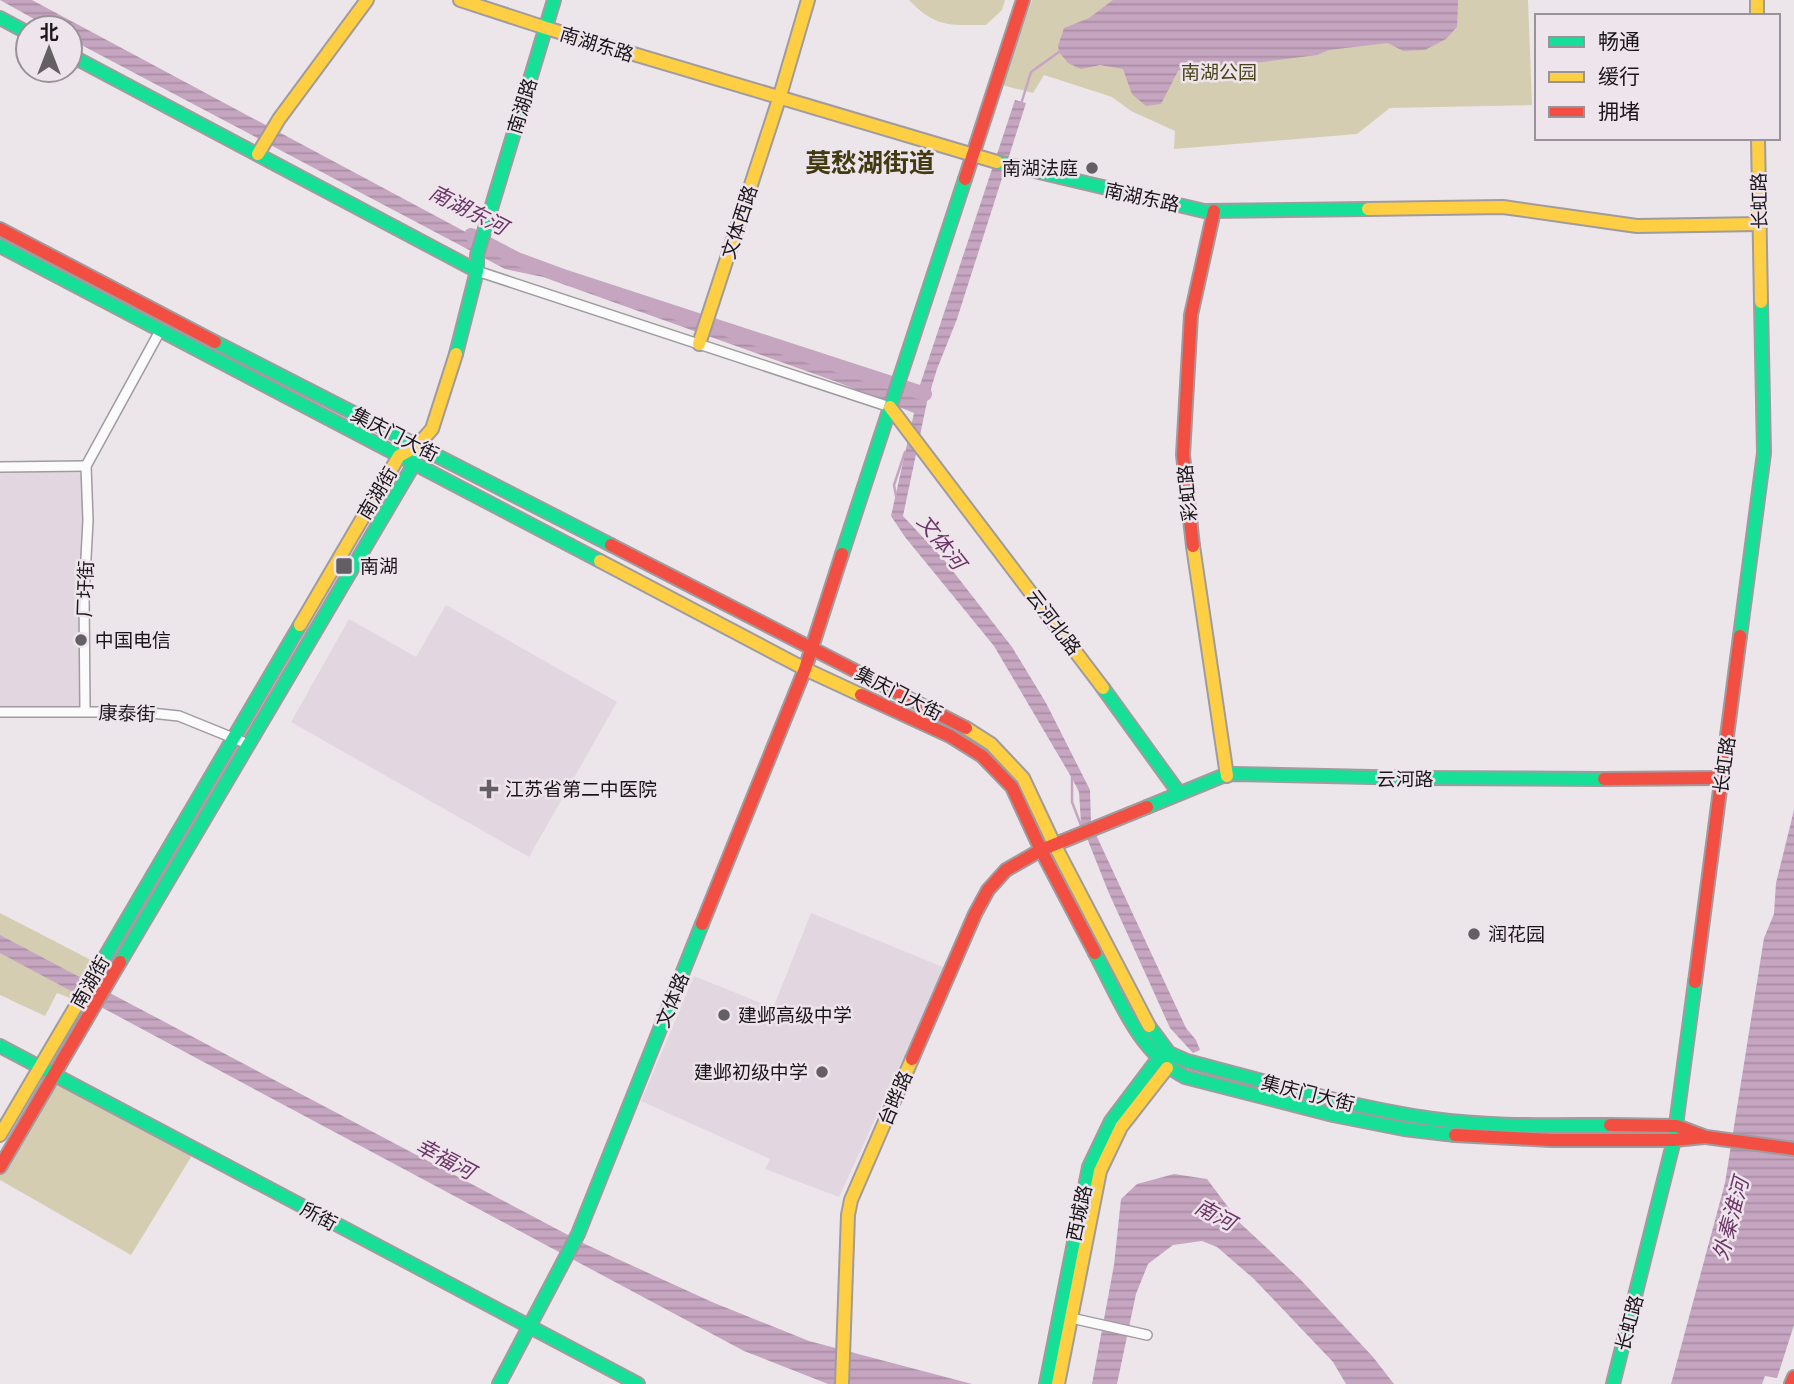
<svg xmlns="http://www.w3.org/2000/svg" width="1794" height="1384" font-family="'PT Sans','Noto Sans SC',sans-serif">
<style>
.built{fill:#e2d6e0}
.park{fill:#d5cdb2}
.water{fill:url(#water-rules)}
.lines{fill:none;stroke-linecap:round;stroke-linejoin:round}
.stream{stroke:#c5a5c0;stroke-width:2.5}
.river{stroke:#c5a5c0;stroke-width:14}
.street-casing{stroke:#a09b9f;stroke-width:12}
.fast-casing{stroke:#a09b9f;stroke-width:16}
.slow-casing{stroke:#a09b9f;stroke-width:16}
.jam-casing{stroke:#a09b9f;stroke-width:16}
.street{stroke:#fcfbfc;stroke-width:9}
.fast{stroke:#16e098;stroke-width:12}
.slow{stroke:#ffcf43;stroke-width:12}
.jam{stroke:#f24e42;stroke-width:12}
.slow-bridge-casing{stroke:#a09b9f;stroke-width:16;stroke-linecap:butt}
.slow-bridge{stroke:#ffcf43;stroke-width:12}
.poi-dot{fill:#645f62;stroke:#eee4ec;stroke-width:2.5}
.labels{text-anchor:middle;stroke-width:5;stroke-linejoin:round;paint-order:stroke}
.street-label{font-size:19px;fill:#1a1619;stroke:#eee4ec}
.park-label{font-size:19px;fill:#4c4419;stroke:#eee4ec}
.poi-label{font-size:19px;fill:#1a1619;stroke:#eee4ec;text-anchor:start}
.water-label{font-size:21px;font-style:italic;fill:#6c3667;stroke:#eee4ec}
.district-label{font-size:26px;font-weight:bold;fill:#423a11;stroke:#eee4ec}
</style>
<defs>
<pattern id="water-rules" width="6" height="5" patternUnits="userSpaceOnUse" patternTransform="scale(1.75)"><rect width="6" height="5" fill="#c5a5c0"/><path d="M0 2.5h6" fill="none" stroke="#a98da4"/></pattern>
</defs>
<rect width="100%" height="100%" fill="#ece6eb"/>
<!-- built -->
<g class="built">
<polygon points="86,466 85,711 0,712 0,467"/>
<polygon points="446,605 617,702 529,857 291,722 349,619 416,657"/>
<polygon points="811,913 945,968 839,1197 765,1169 770,1159 641,1101 694,976 773,1008"/>
</g>
<!-- park -->
<g class="park">
<path d="M909,0H1005L1002,10L986,25C949,25 936,28 909,0Z"/>
<polygon points="1032,0 1528,0 1532,105 1390,108 1357,134 1174,149 1175,131 1131,111 1112,97 1044,75 1033,93 1002,85"/>
<polygon points="0,913 91,960 70,998 57,993 45,1016 0,995"/>
<polygon points="55,1076 196,1149 131,1255 0,1180 0,1167"/>
</g>
<!-- water -->
<g class="water">
<polygon points="0,0 32,0 529,266 828,362 915,393 918,391 1015,100 1026,103 957,319 937,369 927,402 903,516 945,561 1012,647 1046,703 1090,790 1091,824 1186,1028 1196,1040 1200,1050 1193,1053 1170,1028 1108,891 1081,823 1079,792 1073,780 994,646 905,537 891,516 914,413 837,382 543,277 505,269 70,39 70,28 50,28"/>
<polygon points="1113,0 1458,0 1458,3 1457,27 1446,39 1425,50 1403,51 1388,43 1329,50 1317,55 1240,65 1191,64 1178,71 1161,104 1146,106 1132,94 1123,69 1100,65 1081,69 1068,63 1059,52 1058,46 1064,28 1089,18"/>
<polygon points="1794,810 1794,1325 1777,1378 1765,1376 1762,1384 1671,1384 1725,1183 1764,938 1774,914 1776,883"/>
<polygon points="0,935 587,1245 712,1302 809,1341 972,1384 828,1384 744,1351 0,953"/>
<polygon points="1174,1174 1207,1179 1240,1223 1300,1279 1373,1357 1394,1384 1346,1384 1333,1362 1254,1279 1217,1247 1202,1241 1173,1245 1148,1264 1136,1294 1117,1384 1092,1384 1114,1265 1121,1199 1137,1184"/>
</g>
<g class="lines">
<!-- stream -->
<g class="stream">
<polyline points="1021,104 1031,72 1059,52"/>
<polyline points="896,496 894,485 905,452"/>
<polyline points="1072,777 1072,802 1082,828"/>
</g>
<!-- river -->
<polyline class="river" points="471,235 517,259 566,277 925,394"/>
<!-- street casing -->
<g class="street-casing">
<g id="street">
<polyline points="477,271 890,407"/>
<polyline points="0,467 86,466"/>
<polyline points="85,711 84,596 88,520 86,466 160,331"/>
<polyline points="0,712 141,712 179,716 248,744"/>
<polyline points="1071,1318 1147,1335"/>
</g>
</g>
<!-- fast casing -->
<g class="fast-casing">
<g id="fast">
<polyline points="0,18 28,33"/>
<polyline points="70,55 477,271"/>
<polyline points="997,162 1204,211 1368,209"/>
<polyline points="0,246 600,561"/>
<polyline points="215,342 611,545"/>
<polyline points="456,354 477,271 477,255 554,0"/>
<polyline points="842,554 965,179"/>
<polyline points="1740,636 1764,453 1761,302"/>
<polyline points="1103,688 1179,793"/>
<polyline points="1147,807 1220,777 1233,774 1416,778 1604,779"/>
<path d="M1095,953C1119,998 1138,1052 1185,1077L1333,1115L1404,1129L1455,1135"/>
<polyline points="120,962 414,464 415,456"/>
<polyline points="99,967 300,625"/>
<path d="M1149,1026L1169,1053L1187,1061C1268,1082 1349,1107 1433,1119C1491,1127 1551,1125 1610,1125"/>
<polyline points="0,1046 638,1384"/>
<polyline points="499,1384 578,1234 702,924"/>
<polyline points="1046,1384 1089,1167 1111,1121 1157,1060"/>
<polyline points="1613,1384 1674,1140 1695,982"/>
</g>
</g>
<!-- slow casing -->
<g class="slow-casing">
<g id="slow">
<polyline points="460,0 546,28 997,162"/>
<polyline points="1757,0 1757,16"/>
<polyline points="1758,138 1761,302"/>
<polyline points="258,154 279,119 367,0"/>
<polyline points="1368,209 1503,207 1637,226 1760,224"/>
<polyline points="699,344 779,99 808,0"/>
<polyline points="890,407 1103,688"/>
<polyline points="1193,546 1227,776"/>
<polyline points="600,561 805,669 861,695"/>
<polyline points="300,625 399,456 417,446 432,429 456,354"/>
<polyline points="966,728 991,744 1023,778 1054,844 1149,1026"/>
<polyline points="0,1135 69,1018"/>
<polyline points="842,1384 848,1215 851,1200 912,1059"/>
<polyline points="1058,1384 1100,1171 1121,1127 1167,1068"/>
</g>
</g>
<!-- jam casing -->
<g class="jam-casing">
<g id="jam">
<polyline points="965,179 1023,0"/>
<polyline points="0,229 215,342"/>
<polyline points="611,545 966,728"/>
<polyline points="1193,546 1183,455 1191,315 1214,211"/>
<polyline points="861,695 950,736 982,756 1012,787 1041,850 1095,953"/>
<polyline points="1604,779 1722,778"/>
<polyline points="702,924 805,669 842,554"/>
<polyline points="1695,982 1740,636"/>
<polyline points="912,1059 975,914 988,890 1006,870 1041,850 1147,807"/>
<polyline points="1610,1125 1677,1126 1706,1137 1794,1149"/>
<polyline points="1455,1135 1551,1140 1674,1140 1704,1137"/>
<polyline points="0,1167 120,962"/>
<polyline points="1791,1384 1794,1377"/>
</g>
</g>
<!-- street -->
<use href="#street" class="street"/>
<!-- fast -->
<use href="#fast" class="fast"/>
<!-- slow -->
<use href="#slow" class="slow"/>
<!-- jam -->
<use href="#jam" class="jam"/>
<!-- slow-bridge casing -->
<g class="slow-bridge-casing">
<polyline id="slow-bridge" points="69,1018 99,967"/>
</g>
<!-- slow-bridge -->
<use href="#slow-bridge" class="slow-bridge"/>
</g>
<!-- markers -->
<g class="poi-dot">
<circle cx="1092" cy="168" r="7"/>
<rect x="335" y="557" width="18" height="18" rx="3.5"/>
<circle cx="81" cy="640" r="7"/>
<path d="M485.5 778.5h7v7h7v7h-7v7h-7v-7h-7v-7h7z"/>
<circle cx="1474" cy="934" r="7"/>
<circle cx="724" cy="1015" r="7"/>
<circle cx="822" cy="1072" r="7"/>
</g>
<g class="labels">
<!-- street labels -->
<g class="street-label">
<text transform="translate(597 44) rotate(17)" y="7">南湖东路</text>
<text transform="translate(522 106) rotate(-73)" y="7">南湖路</text>
<text transform="translate(1142 197) rotate(12)" y="7">南湖东路</text>
<text transform="translate(1759 201) rotate(-91)" y="7">长虹路</text>
<text transform="translate(739 222) rotate(-72)" y="7">文体西路</text>
<text transform="translate(395 434) rotate(27)" y="7">集庆门大街</text>
<text transform="translate(377 493) rotate(-59)" y="7">南湖街</text>
<text transform="translate(1187 493) rotate(-95)" y="7">彩虹路</text>
<text transform="translate(85 589) rotate(-88)" y="7">厂圩街</text>
<text transform="translate(1054 622) rotate(53)" y="7">云河北路</text>
<text transform="translate(899 693) rotate(27)" y="7">集庆门大街</text>
<text transform="translate(127 713) rotate(2)" y="7">康泰街</text>
<text transform="translate(1724 765) rotate(-82)" y="7">长虹路</text>
<text x="1405" y="786">云河路</text>
<text transform="translate(90 982) rotate(-60)" y="7">南湖街</text>
<text transform="translate(672 1000) rotate(-68)" y="7">文体路</text>
<text transform="translate(1308 1093) rotate(14)" y="7">集庆门大街</text>
<text transform="translate(895 1098) rotate(-67)" y="7">台晔路</text>
<text transform="translate(1079 1213) rotate(-78)" y="7">西城路</text>
<text transform="translate(319 1216) rotate(28)" y="7">所街</text>
<text transform="translate(1629 1323) rotate(-75)" y="7">长虹路</text>
</g>
<!-- park labels -->
<g class="park-label">
<text x="1219" y="79">南湖公园</text>
</g>
<!-- poi labels -->
<g class="poi-label">
<text x="1078" y="175" text-anchor="end">南湖法庭</text>
<text x="360" y="573">南湖</text>
<text x="95" y="647">中国电信</text>
<text x="505" y="796">江苏省第二中医院</text>
<text x="1488" y="941">润花园</text>
<text x="738" y="1022">建邺高级中学</text>
<text x="808" y="1079" text-anchor="end">建邺初级中学</text>
</g>
<!-- water labels -->
<g class="water-label">
<text transform="translate(468 210) rotate(27)" y="7">南湖东河</text>
<text transform="translate(941 542) rotate(52)" y="7">文体河</text>
<text transform="translate(445 1159) rotate(28)" y="7">幸福河</text>
<text transform="translate(1215 1215) rotate(28)" y="7">南河</text>
<text transform="translate(1731 1219) rotate(-75)" y="7">外秦淮河</text>
</g>
<!-- district labels -->
<g class="district-label">
<text x="870" y="172">莫愁湖街道</text>
</g>
</g>
<!-- legend -->
<rect x="1535" y="14" width="245" height="126" fill="#eee4ec" stroke="#999298" stroke-width="2"/>
<rect x="1549" y="37" width="35" height="10" fill="#16e098" stroke="#999298" stroke-width="2"/>
<text x="1598" y="49" font-size="21" fill="#1a1619">畅通</text>
<rect x="1549" y="72" width="35" height="10" fill="#ffcf43" stroke="#999298" stroke-width="2"/>
<text x="1598" y="84" font-size="21" fill="#1a1619">缓行</text>
<rect x="1549" y="107" width="35" height="10" fill="#f24e42" stroke="#999298" stroke-width="2"/>
<text x="1598" y="119" font-size="21" fill="#1a1619">拥堵</text>
<!-- north arrow -->
<g transform="translate(49 49)"><circle r="33" fill="#eee4ec" stroke="#999298" stroke-width="2"/>
<path d="M0-5L12 26L0 18L-12 26Z" fill="#645f62"/>
<text y="-10" font-size="19" font-weight="bold" text-anchor="middle" fill="#1a1619">北</text>
</g>
</svg>
